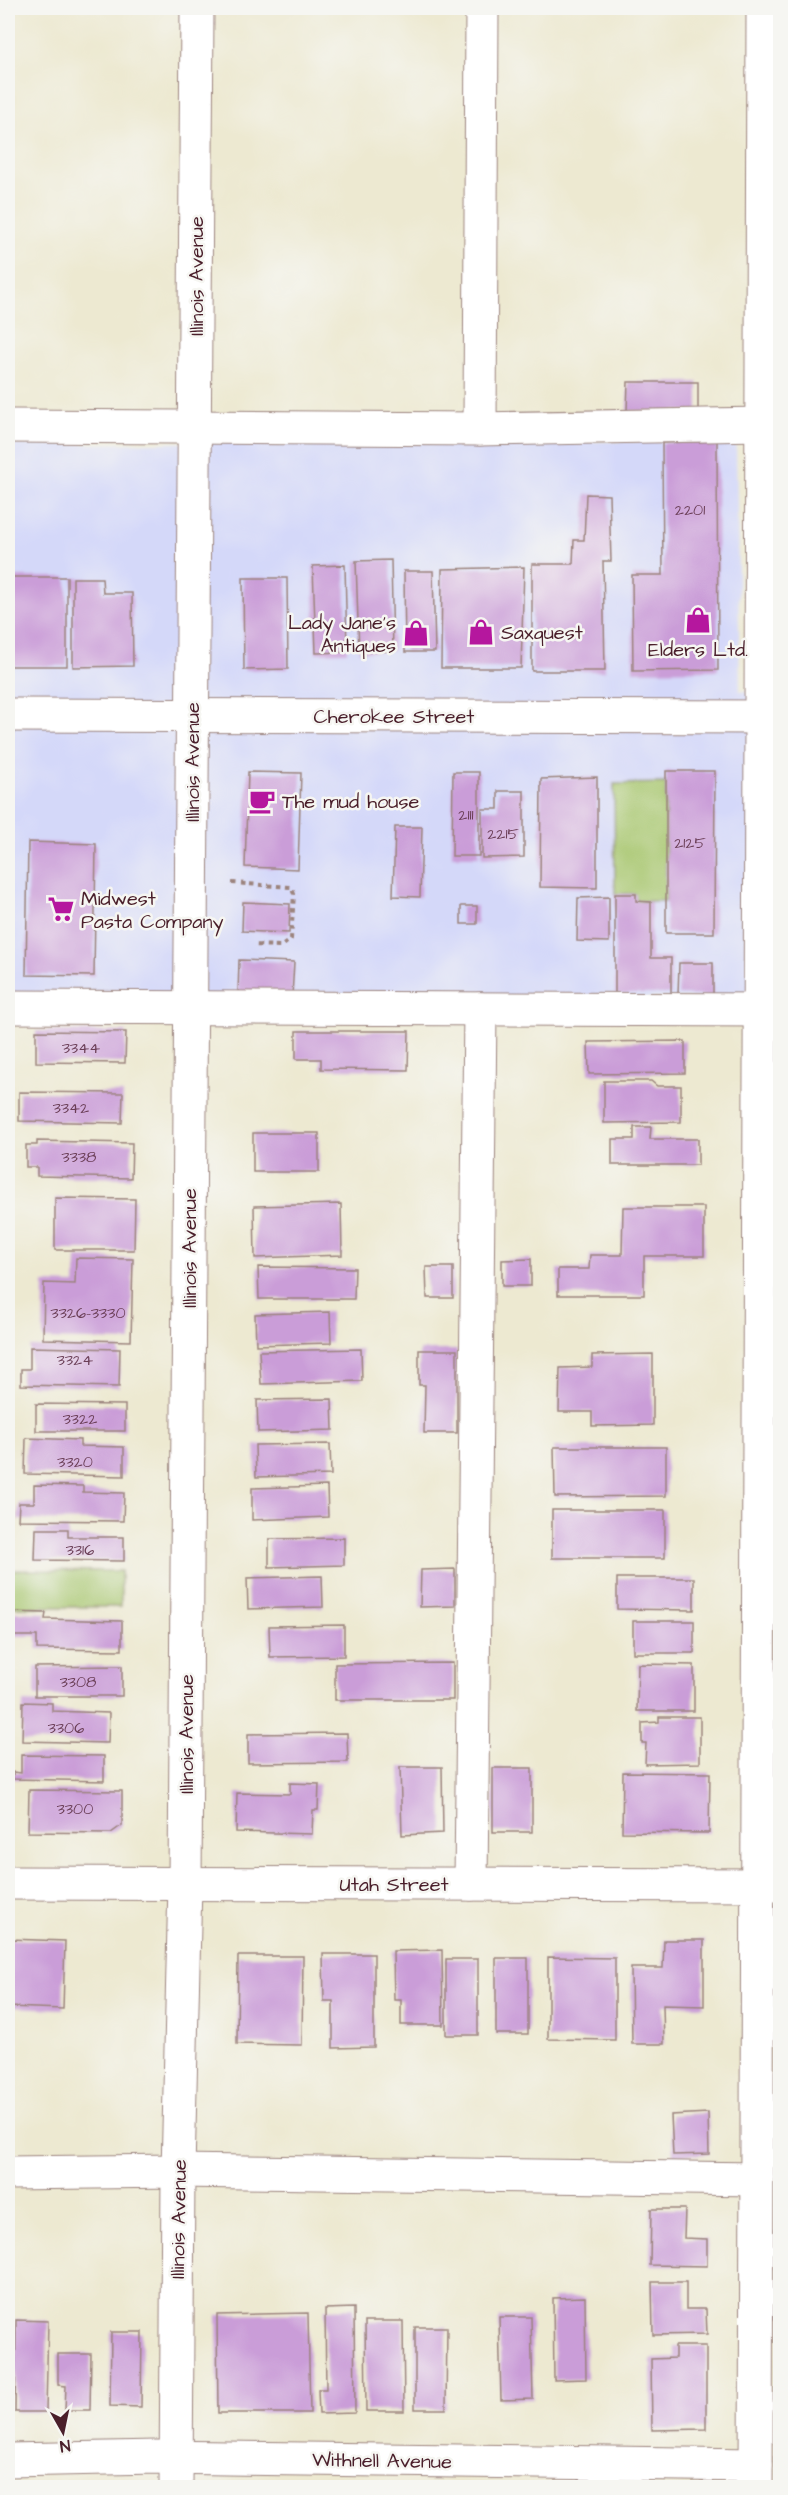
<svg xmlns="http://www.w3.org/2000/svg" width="788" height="2495" font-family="'Architects Daughter',sans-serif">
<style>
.built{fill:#d4d8f9}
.green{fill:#a7c66e;stroke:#78724c;stroke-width:1.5}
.building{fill:#ca9dd8}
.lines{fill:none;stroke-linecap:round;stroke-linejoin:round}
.minor-casing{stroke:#9c847e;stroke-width:35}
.path{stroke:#9c847e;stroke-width:4;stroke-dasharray:4.5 4.5;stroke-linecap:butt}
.minor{stroke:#fff;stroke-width:33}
.labels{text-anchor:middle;stroke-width:5;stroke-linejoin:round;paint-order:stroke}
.number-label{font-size:16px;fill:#6a3e56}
.street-label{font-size:20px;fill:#4a1f2b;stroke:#f6f6f2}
.poi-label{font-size:20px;fill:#4a1f2b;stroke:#f6f6f2;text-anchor:start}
</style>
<rect width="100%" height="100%" fill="#f6f6f2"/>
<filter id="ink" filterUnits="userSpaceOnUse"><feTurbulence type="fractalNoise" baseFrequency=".0167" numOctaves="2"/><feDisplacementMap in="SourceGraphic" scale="12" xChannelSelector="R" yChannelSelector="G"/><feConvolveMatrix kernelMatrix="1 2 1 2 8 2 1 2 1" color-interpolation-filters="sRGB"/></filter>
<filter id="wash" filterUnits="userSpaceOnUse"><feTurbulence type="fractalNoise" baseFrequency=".008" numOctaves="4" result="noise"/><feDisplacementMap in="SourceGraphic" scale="24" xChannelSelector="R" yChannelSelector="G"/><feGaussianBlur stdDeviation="1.35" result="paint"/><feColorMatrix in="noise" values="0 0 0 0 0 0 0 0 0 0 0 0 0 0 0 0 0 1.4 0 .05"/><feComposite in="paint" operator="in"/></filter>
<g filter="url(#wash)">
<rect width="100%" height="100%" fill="#ede9d1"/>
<!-- built -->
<polygon class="built" points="302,441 736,442 740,691 780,692 780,998 8,998 8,445"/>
<!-- green -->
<g class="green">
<polygon points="666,783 666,901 636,901 635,894 615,894 614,784"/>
<polygon points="8,1570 121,1571 121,1607 8,1607"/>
</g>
<g id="blocks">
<!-- building -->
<g class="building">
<polygon points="628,382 698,382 698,411 627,411"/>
<polygon points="717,441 718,670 633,671 632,575 663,575 662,443"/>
<polygon points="586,494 609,495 611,561 603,561 605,671 532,671 532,564 573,564 574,540 584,540"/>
<polygon points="391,560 393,651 359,652 356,561"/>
<polygon points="345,565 347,652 316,653 313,566"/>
<polygon points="524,567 521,668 441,668 442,569"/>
<polygon points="404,571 433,571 435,652 405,652"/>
<rect x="8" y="577" width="59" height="89"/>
<polygon points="73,578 102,578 103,593 132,593 133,666 73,667"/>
<polygon points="243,578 287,578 288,669 244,670"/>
<polygon points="666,771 715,771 714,933 666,933"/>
<polygon points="248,772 301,773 298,869 245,867"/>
<polygon points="453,772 479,772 479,856 452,856"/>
<polygon points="597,777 597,888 540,887 541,779"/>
<polygon points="498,791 524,791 524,857 482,858 482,809 498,809"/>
<polygon points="395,827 422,827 420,897 393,896"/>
<polygon points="28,842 96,844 94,976 26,975"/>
<polygon points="615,894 636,894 636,901 651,902 651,958 671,958 671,994 615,994"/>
<polygon points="609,897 609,942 577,941 578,898"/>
<polygon points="243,902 290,904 289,933 242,931"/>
<rect x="461" y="906" width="16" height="18"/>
<polygon points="239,960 294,962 292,996 238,994"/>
<polygon points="679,963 713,963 713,996 678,995"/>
<polygon points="36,1031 126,1032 125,1063 36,1062"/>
<polygon points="296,1031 409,1031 408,1070 321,1069 321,1059 296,1059"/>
<polygon points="685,1041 685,1073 589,1074 588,1042"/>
<polygon points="604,1081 651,1081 657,1086 681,1086 681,1122 604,1123"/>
<polygon points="19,1092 123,1093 122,1123 19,1121"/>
<polygon points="634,1127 651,1127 650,1139 698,1139 698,1165 612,1165 612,1139 634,1139"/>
<rect x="253" y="1133" width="66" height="39"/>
<polygon points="37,1141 132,1143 131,1178 37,1176 37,1167 26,1167 26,1145 37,1145"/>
<polygon points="55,1198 135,1199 134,1250 55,1250"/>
<polygon points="341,1204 342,1255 255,1258 254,1206"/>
<polygon points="623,1207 704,1207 704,1256 644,1256 644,1295 558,1295 558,1269 589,1269 590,1255 622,1255"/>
<polygon points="76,1258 133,1259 131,1341 43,1339 44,1283 75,1284"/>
<polygon points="531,1259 531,1286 502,1286 502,1260"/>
<polygon points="258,1267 355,1268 354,1299 259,1299"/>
<polygon points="426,1267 453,1267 453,1298 427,1298"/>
<polygon points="330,1312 331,1343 256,1345 255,1314"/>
<polygon points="30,1347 120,1349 119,1387 21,1385 21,1369 30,1369"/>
<polygon points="361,1349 362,1381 261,1384 259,1351"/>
<polygon points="419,1350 457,1350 457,1433 424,1433 425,1385 419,1385"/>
<polygon points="653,1354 653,1425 592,1426 592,1412 559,1412 560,1368 592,1367 592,1355"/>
<polygon points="332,1399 333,1430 258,1432 257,1400"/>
<polygon points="36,1404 125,1405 125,1431 36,1431"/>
<polygon points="26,1438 80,1440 80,1446 124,1447 124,1476 25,1474"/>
<polygon points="330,1444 331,1475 256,1477 255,1445"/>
<polygon points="554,1447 666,1447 666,1496 555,1497"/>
<polygon points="34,1485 83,1486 83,1492 124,1493 123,1521 18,1520 19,1503 34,1503"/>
<polygon points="327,1486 328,1517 252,1520 252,1488"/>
<rect x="552" y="1510" width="113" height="48"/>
<polygon points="36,1529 68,1529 68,1537 124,1537 124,1561 35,1560"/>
<polygon points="344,1538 344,1565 269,1567 269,1539"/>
<polygon points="455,1569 455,1606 420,1607 421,1570"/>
<polygon points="322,1576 323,1607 248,1609 247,1578"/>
<polygon points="617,1578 694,1578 694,1610 617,1609"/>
<polygon points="10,1612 46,1613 45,1619 122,1621 122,1650 37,1649 37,1636 10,1636"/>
<rect x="633" y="1621" width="61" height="32"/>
<polygon points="344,1625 344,1656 270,1657 269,1626"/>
<polygon points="453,1663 453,1700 335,1700 335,1664"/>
<polygon points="638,1664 694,1665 694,1711 637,1711"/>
<polygon points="122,1666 122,1696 35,1696 35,1667"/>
<polygon points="23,1702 52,1703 52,1711 109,1713 108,1743 22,1741"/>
<polygon points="659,1717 700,1717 700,1763 645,1764 646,1743 642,1743 642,1723 659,1722"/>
<polygon points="347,1733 348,1762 248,1763 248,1734"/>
<polygon points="21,1755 104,1756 104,1781 13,1779 13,1772 21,1773"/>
<polygon points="400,1767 442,1767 443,1833 402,1835"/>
<rect x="493" y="1768" width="39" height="64"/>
<polygon points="623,1772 710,1773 709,1833 622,1832"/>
<polygon points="290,1783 319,1784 318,1810 313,1810 312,1834 236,1832 237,1793 290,1794"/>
<polygon points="29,1790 122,1791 122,1825 111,1833 28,1832"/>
<polygon points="9,1939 65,1941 63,2009 8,2007"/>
<polygon points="664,1940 704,1940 704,2006 663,2005 664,2044 632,2044 631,1968 663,1968"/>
<polygon points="442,1950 443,2025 401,2025 401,2000 394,2000 393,1951"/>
<polygon points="323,1954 374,1954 374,2047 333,2048 333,2001 324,2001"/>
<polygon points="238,1956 303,1956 302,2045 237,2044"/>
<polygon points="548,1957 615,1958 615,2040 548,2039"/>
<rect x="496" y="1958" width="32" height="76"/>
<rect x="446" y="1959" width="32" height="76"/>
<polygon points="708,2113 709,2154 673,2155 671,2115"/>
<polygon points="651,2209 685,2209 684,2238 707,2239 707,2266 650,2265"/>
<polygon points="652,2282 686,2282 686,2309 706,2309 707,2334 653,2335"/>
<polygon points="585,2297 586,2379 554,2380 553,2298"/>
<polygon points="354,2308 355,2413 319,2414 318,2389 326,2389 325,2309"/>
<polygon points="308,2313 310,2413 218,2413 217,2315"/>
<polygon points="499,2317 531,2317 533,2399 501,2400"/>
<polygon points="16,2320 48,2321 46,2412 15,2412"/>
<polygon points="365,2321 403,2321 404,2411 366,2411"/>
<polygon points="415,2327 447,2327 446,2409 415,2409"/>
<polygon points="111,2332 142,2332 141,2407 110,2406"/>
<polygon points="675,2346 706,2346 706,2429 652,2430 651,2359 675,2358"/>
<polygon points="58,2354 91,2354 90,2410 65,2410 66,2386 58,2385"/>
</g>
</g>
</g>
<g filter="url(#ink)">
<use href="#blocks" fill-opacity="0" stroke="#9c847e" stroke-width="1.5"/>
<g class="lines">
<!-- minor casing -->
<g class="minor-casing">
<g id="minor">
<polyline points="8,426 480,429 762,424"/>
<polyline points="480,429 482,8"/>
<polyline points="8,715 780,717"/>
<polyline points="8,1007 780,1010"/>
<polyline points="8,1883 780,1885"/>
<polyline points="471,1884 480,1009"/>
<polyline points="8,2173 178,2171 757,2179"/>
<polyline points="8,2460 157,2457 756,2465"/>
<polyline points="176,2488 178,2171 185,1884 197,8"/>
<polyline points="756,2488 763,8"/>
</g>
</g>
<!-- path -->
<polyline class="path" points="232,883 291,887 294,894 291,939 282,946 253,945"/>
<!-- minor -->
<use href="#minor" class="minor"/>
</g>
</g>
<!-- icons -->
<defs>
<g id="shop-bare" transform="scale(2.07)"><path d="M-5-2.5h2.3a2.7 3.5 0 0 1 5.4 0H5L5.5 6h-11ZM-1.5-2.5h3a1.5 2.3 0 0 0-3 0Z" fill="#b5179e" stroke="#f6f6f2" stroke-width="2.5" paint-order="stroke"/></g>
<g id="cafe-bare" transform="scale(2.07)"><path d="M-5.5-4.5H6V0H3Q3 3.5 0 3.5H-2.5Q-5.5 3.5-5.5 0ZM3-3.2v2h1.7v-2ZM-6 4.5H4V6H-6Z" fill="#b5179e" stroke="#f6f6f2" stroke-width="2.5" paint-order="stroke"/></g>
<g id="supermarket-bare" transform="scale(2.07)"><path d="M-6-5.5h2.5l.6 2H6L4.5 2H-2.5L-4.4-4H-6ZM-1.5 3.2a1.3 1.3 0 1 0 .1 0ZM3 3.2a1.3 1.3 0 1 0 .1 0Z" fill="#b5179e" stroke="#f6f6f2" stroke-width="2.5" paint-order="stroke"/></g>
</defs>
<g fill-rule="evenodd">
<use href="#shop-bare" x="698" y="620"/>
<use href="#shop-bare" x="481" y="632"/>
<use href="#shop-bare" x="416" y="633"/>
<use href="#cafe-bare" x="262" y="801"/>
<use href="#supermarket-bare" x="61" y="909"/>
</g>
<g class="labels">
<!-- number labels -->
<g class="number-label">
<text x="690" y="515">2201</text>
<text x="466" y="820">2111</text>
<text x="503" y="839">2215</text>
<text x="690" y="848">2125</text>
<text x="81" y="1053">3344</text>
<text x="71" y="1113">3342</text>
<text x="79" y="1162">3338</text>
<text x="88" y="1318">3326-3330</text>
<text x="75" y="1365">3324</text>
<text x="80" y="1424">3322</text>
<text x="75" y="1467">3320</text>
<text x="80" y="1555">3316</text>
<text x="78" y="1687">3308</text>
<text x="66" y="1733">3306</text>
<text x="75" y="1814">3300</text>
</g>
<!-- street labels -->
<g class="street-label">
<text transform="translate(196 276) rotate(-90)" y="7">Illinois Avenue</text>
<text x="394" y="723">Cherokee Street</text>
<text transform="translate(192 762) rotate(-90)" y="7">Illinois Avenue</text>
<text transform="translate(189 1248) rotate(-90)" y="7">Illinois Avenue</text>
<text transform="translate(186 1734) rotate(-90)" y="7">Illinois Avenue</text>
<text x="394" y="1891">Utah Street</text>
<text transform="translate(178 2219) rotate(-89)" y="7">Illinois Avenue</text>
<text transform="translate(382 2460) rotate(1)" y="7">Withnell Avenue</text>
</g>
<!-- poi labels -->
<g class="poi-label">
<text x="396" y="629" text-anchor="end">Lady Jane's<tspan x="396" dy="23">Antiques</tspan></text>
<text x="501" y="639">Saxquest</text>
<text x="698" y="656" text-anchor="middle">Elders Ltd.</text>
<text x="282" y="808">The mud house</text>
<text x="81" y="905">Midwest<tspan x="81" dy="23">Pasta Company</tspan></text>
</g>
</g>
<!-- margin -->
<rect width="788" height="2495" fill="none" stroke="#f6f6f2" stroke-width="30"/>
<!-- north arrow -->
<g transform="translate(63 2432) rotate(171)" stroke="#f6f6f2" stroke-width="4.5" paint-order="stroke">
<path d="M0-4.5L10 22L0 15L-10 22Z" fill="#4a1f2b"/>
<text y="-9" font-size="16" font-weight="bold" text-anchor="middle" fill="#4a1f2b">N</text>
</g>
</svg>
